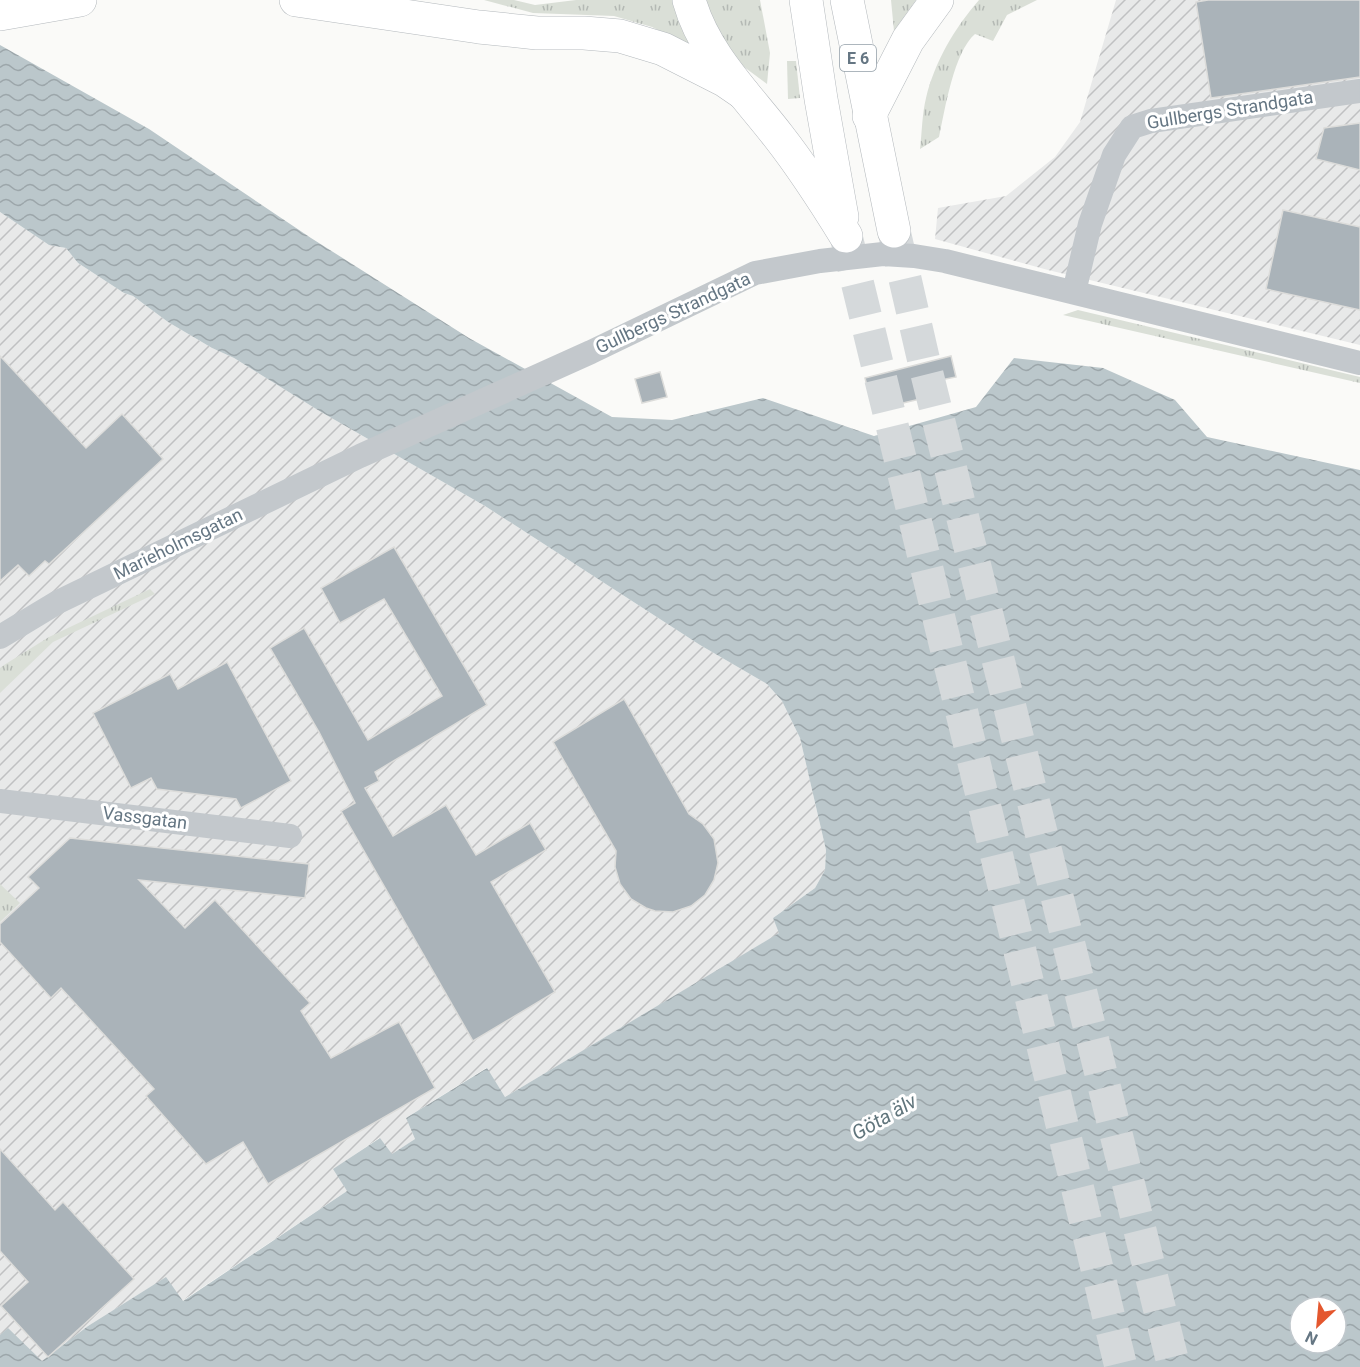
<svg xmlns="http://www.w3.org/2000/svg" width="1360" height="1367" font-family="Roboto,sans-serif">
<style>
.industrial{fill:url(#industrial-furrows)}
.grass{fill:url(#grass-tufts)}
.water{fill:url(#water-waves);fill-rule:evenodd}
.building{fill:#aab3b9;stroke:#dcdcda;stroke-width:1.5}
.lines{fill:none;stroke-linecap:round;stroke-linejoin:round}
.motorway-tunnel{stroke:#d5d9db;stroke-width:33;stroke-dasharray:33 16;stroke-linecap:butt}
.motorway-casing{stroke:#b4b9bd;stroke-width:34}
.minor{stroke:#c3c8cc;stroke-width:24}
.motorway{stroke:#fff;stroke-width:33}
.labels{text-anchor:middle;stroke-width:6;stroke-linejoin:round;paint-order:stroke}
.shield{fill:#fff;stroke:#939fa8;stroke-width:1.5}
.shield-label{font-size:16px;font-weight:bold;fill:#657683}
.street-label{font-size:18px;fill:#657683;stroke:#fff}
.water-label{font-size:20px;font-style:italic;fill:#60757c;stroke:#fff}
</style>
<defs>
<pattern id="industrial-furrows" width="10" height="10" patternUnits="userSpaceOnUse" patternTransform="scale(1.5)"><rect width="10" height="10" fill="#e8e9e9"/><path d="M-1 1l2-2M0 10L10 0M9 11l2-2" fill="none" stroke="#c0c1c2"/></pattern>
<pattern id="grass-tufts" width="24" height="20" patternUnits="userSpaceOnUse" patternTransform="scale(1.5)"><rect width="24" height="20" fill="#dadfd7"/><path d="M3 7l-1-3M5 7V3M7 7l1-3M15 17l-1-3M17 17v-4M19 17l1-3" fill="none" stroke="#b4b9b4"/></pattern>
<pattern id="water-waves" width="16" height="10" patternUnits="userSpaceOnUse" patternTransform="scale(1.5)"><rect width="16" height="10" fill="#bbc7cb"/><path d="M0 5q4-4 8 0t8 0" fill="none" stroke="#9ca6aa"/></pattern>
</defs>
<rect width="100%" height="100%" fill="#fafaf8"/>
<!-- industrial -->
<g class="industrial">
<polygon points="1116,0 1360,0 1360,345 1048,270 935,239 938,208 1006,196 1055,157 1080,122"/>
<polygon points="0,212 49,245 66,248 78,263 124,293 133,296 168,322 212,348 234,358 321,412 485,506 700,645 767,684 782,701 800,738 826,850 825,870 815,888 773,918 780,933 505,1097 486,1068 406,1118 415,1139 391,1155 379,1138 334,1169 347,1191 182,1301 165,1278 88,1326 42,1362 8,1329 0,1335"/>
</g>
<!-- grass -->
<g class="grass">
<polygon points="484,0 514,0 535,5 576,0 673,0 696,53 683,43 652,27 614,16 533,13"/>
<polygon points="702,0 760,0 770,53 767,84 740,64 726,48"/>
<polygon points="891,0 916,0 894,31"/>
<path d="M979,0H1037L1007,15L993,41L975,34C954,52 945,109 939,137L920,149C922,133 922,114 926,98C935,61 954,29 979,0Z"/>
<polygon points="787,61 796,61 800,98 788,99"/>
<polygon points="1078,310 1360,377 1360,383 1063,315"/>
<polygon points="150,589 155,594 53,642 0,693 0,668 4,665 49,637"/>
<polygon points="0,884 20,903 0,922"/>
</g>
<!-- water -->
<path class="water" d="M0,45L149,129L311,238L469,338L612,417L672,420L763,398L874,436L976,407L1014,358L1103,368L1175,400L1207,437L1360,470V1367H0V1335L8,1328L42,1361L88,1326L166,1277L183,1301L347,1191L333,1169L380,1138L392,1154L415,1139L406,1118L487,1068L505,1097L779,933L773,918L815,888L825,870L826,850L800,738L782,701L767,684L700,645L485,506L321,412L234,358L212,348L168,322L133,296L124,293L78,263L66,248L49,245L0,212ZM1300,1307H1336V1343H1300Z"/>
<!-- building -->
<g class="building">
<polygon points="1208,0 1360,0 1360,77 1211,98 1196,2"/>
<polygon points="1360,123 1360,170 1316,159 1324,128"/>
<polygon points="1283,210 1360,227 1360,310 1266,289"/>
<polygon points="0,356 86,448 122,414 163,459 49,564 45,561 29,576 18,565 0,581"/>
<polygon points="951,356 956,377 930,382 933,396 873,410 865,378"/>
<polygon points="660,372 667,397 642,403 635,379"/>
<polygon points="394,547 487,705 375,772 379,781 365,788 393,836 446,805 476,855 530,823 546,850 491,882 555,992 473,1041 341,811 355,803 319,732 270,648 304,628 368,740 442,696 384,599 340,623 321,588"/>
<polygon points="227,662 291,781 241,808 236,799 157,789 151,778 131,788 93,713 170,674 178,689"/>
<polygon points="624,699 689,814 703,824 714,839 718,863 714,880 705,895 691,906 673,912 655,911 646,908 631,899 620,884 615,867 616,851 553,742"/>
<polygon points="70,838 309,864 305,898 139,880 185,928 215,900 310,1003 301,1011 331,1058 399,1022 435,1088 268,1184 243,1142 206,1164 146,1096 154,1089 61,988 51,998 0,942 0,924 39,888 28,877"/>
<polygon points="0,1149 55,1210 63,1202 134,1279 48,1357 1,1306 28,1282 0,1251"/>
</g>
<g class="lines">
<!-- motorway-tunnel -->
<g class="motorway-tunnel">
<polyline points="894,231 925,366 1174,1367"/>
<polyline points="846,236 1121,1367"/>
</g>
<!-- motorway casing -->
<g class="motorway-casing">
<g id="motorway">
<polyline points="296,0 479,27 537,33 584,33 620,36 663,49 724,80 743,93"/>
<path d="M689,0C704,54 746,94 779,137C804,169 825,202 846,236"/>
<polyline points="806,0 821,99 842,217"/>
<polyline points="847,0 894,231"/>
<polyline points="0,14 80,0"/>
<polyline points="869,116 908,40 937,0"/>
</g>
</g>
<!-- minor -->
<g class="minor">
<polyline points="1074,292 1090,224 1114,155 1132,127 1151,121 1360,91"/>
<polyline points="0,637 58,602 360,456 591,352 755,273 820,261 883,254 914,256 945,261 1360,363"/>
<polyline points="0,801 290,836"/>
</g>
<!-- motorway -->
<use href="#motorway" class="motorway"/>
</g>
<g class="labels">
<!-- shield labels -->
<rect class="shield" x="840" y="45" width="36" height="26" rx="4.5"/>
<g class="shield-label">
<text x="858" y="64">E 6</text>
</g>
<!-- street labels -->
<g class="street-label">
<text transform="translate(1230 110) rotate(-9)" y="6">Gullbergs Strandgata</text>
<text transform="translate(673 313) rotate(-25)" y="6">Gullbergs Strandgata</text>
<text transform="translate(178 544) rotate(-26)" y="6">Marieholmsgatan</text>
<text transform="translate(145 818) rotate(7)" y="6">Vassgatan</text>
</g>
<!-- water labels -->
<g class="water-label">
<text transform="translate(884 1117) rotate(-30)" y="7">Göta älv</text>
</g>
</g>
<!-- north arrow -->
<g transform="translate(1318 1325) rotate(206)"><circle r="28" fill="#ffffff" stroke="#c1c8cd" stroke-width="1.5"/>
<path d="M0-4.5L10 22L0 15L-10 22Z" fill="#e4572e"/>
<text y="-9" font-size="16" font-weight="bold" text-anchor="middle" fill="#657683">N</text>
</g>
</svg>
